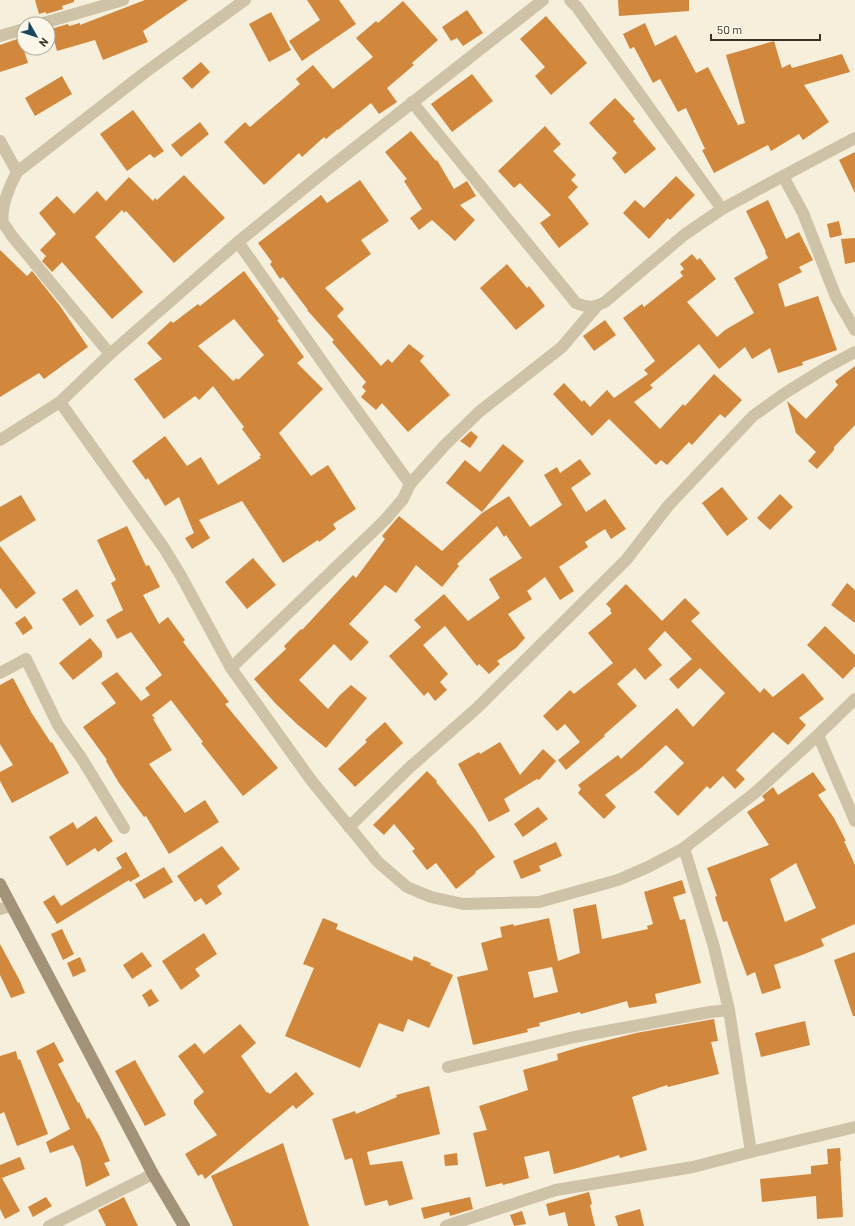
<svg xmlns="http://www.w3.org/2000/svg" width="855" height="1226" font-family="Barlow,sans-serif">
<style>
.building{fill:#d1883d;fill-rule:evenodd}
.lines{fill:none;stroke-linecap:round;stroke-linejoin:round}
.street{stroke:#cec3a7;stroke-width:12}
.secondary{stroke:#a29277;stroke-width:12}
</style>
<rect width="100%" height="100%" fill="#f5efdc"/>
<!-- building -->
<g class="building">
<polygon points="35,0 74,0 74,2 62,6 63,9 46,14 46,12 39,14"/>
<polygon points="145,0 188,0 143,31 148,42 103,60 95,40 57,51 51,29 68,24 69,26 80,23 80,25"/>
<polygon points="307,0 339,0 356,24 302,61 289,41 320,20"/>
<polygon points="618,0 689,0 689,11 619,16"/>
<polygon points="403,1 438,40 412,63 414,65 387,88 397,102 379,114 371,103 338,130 338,129 326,139 324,137 302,157 299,153 264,185 224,142 245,122 250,127 284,98 300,84 296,79 313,65 333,89 373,57 356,38 376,21 378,23"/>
<polygon points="467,10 483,33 463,46 457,38 451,41 442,27"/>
<polygon points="271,12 291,50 269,62 249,24"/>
<polygon points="546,16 587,63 551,95 535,76 545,67 520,39"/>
<polygon points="645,23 655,46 676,35 696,73 708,67 738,125 745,123 726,55 774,41 782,68 790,64 792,68 842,54 850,72 804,85 829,122 803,140 799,134 771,151 768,145 714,173 702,150 705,149 686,108 678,112 660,79 653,83 634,47 630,49 623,34"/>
<polygon points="20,38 28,63 0,72 0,45"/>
<polygon points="201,62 210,72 192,89 182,78"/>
<polygon points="472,74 493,101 452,132 431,104"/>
<polygon points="62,76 72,94 35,116 25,98"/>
<polygon points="615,98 635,119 633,121 656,149 625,174 612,158 617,153 589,123"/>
<polygon points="133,110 164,151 154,158 150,154 127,171 100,134"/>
<polygon points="200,122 209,134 181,157 171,145"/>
<polygon points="545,126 561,144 553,151 576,175 571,180 578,187 568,197 589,224 559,248 540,223 551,215 520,183 514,188 498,171"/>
<polygon points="411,131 436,161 437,160 454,189 467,181 476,196 460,205 475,220 455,241 432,220 419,230 410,218 422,209 404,181 407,179 385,152"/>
<polygon points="855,152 855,193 839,160"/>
<polygon points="184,175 225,218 174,263 126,211 124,213 122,210 95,237 143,292 112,319 62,262 52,272 42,261 46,256 40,250 56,234 39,213 57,196 74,214 97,191 106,201 129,177 153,201 155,198 157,200"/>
<polygon points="676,176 695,195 670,220 668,218 649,239 623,213 635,200 644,208"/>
<polygon points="360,180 389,221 361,240 371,254 325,288 344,309 337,316 381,366 388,359 392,363 409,344 424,356 420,361 450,395 408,432 382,403 376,410 361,397 366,391 362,387 366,382 332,342 334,340 307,310 308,310 283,277 280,279 270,264 272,262 258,243 321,195 327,203"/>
<polygon points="768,200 786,239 799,232 813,260 799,267 802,272 778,284 785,307 818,296 837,350 802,362 803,365 778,373 770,348 752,359 745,347 719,369 699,344 650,385 653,388 634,402 660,429 683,404 685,406 714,374 742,400 725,418 720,414 692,445 689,442 667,465 661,460 656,465 609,419 592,436 553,394 564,383 582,402 584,400 590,407 607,390 614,398 648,374 644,370 655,361 623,318 642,304 644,307 683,276 680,272 684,269 680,264 692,254 697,260 700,258 716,279 687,302 717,337 725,330 754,313 734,278 768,258 765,252 766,252 746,211"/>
<polygon points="839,221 842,235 830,238 827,224"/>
<polygon points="855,238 855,262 845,264 841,239"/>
<polygon points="0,250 27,276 32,271 60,306 88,347 44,379 39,373 0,397"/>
<polygon points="507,264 527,288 529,286 545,306 516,330 480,288"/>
<path d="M244,271L279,319L277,320L304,357L297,363L323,389L279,433L311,476L328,465L356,509L333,524L336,529L319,542L318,540L283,563L242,501L199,520L210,538L192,549L185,538L194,533L179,497L165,506L148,478L146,480L132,461L165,436L187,466L201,457L218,485L261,458L259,457L261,455L242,429L244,427L213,386L199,400L195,396L164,419L134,379L162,359L147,343L171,321L173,323L198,304L200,306ZM234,319L264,355L238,380L237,378L233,381L198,346Z"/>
<polygon points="605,320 616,335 594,351 583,336"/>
<polygon points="855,366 855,425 834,447 834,450 817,469 808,461 816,452 796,433 787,401 806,419 838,385 835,381"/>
<polygon points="471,431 478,437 470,448 460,441"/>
<polygon points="503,444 524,461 482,512 446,483 465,460 480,472"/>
<polygon points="580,459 591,474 571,488 586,512 605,499 626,529 611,539 605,529 585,542 588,547 559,567 574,591 560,600 545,577 527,591 532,599 508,614 525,638 516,648 497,661 500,664 489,674 479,664 477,666 445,626 423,645 448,674 440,682 447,690 435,701 428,692 424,696 389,656 421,627 414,620 444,594 468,621 500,598 489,579 522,558 506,535 504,537 497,526 457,564 459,566 442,587 416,565 396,593 385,585 349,624 369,642 351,661 334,644 299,680 328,709 339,696 351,685 367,698 326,748 298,725 275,703 254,679 286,649 284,646 301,629 302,630 353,575 356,578 385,539 382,536 399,516 442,551 482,513 509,496 530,527 562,505 544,475 557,467 560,473"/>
<polygon points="722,487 748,519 727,536 702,503"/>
<polygon points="780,494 793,507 770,530 757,518"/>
<polygon points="21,495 36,520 0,542 0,507"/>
<polygon points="127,526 146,566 149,565 160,587 143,595 159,624 168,617 185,640 183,642 229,702 225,704 278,768 243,796 201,743 203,742 171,700 152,715 155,719 153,719 172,750 149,764 185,813 205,800 219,822 169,854 146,816 144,817 119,783 106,761 107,760 83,727 116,703 101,683 117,672 141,701 150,695 145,688 162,675 131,632 117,639 106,620 123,610 111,583 116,580 97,540"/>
<polygon points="0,546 36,593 16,609 0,588"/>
<polygon points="253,558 276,585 247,609 225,582"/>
<polygon points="847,583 855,590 855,623 831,605"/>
<polygon points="626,584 662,621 685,598 700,613 691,621 760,693 764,688 773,697 803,673 824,699 799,718 806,725 788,745 773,732 736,770 745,779 735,789 723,776 710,789 707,786 678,816 654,792 684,763 666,745 641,768 605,795 616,807 604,819 578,793 581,789 578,785 618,755 621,759 677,708 693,727 725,693 700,668 678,689 669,679 692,659 665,631 648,649 662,665 645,680 635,668 617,684 637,706 604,735 605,736 566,770 558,760 580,742 565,724 557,731 543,716 570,690 574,694 613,663 588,633 612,613 610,611 611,609 606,604"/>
<polygon points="77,589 94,616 80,626 62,599"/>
<polygon points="25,616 33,628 23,635 15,623"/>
<polygon points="825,626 855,655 855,666 843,679 807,645"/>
<polygon points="90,638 102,652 102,657 73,680 59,663"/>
<polygon points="13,678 31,712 51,743 52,742 69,773 12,803 0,781 0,772 13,765 0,744 0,685"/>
<polygon points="385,722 403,743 355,787 338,769 367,742 365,740"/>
<polygon points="500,742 520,775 543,749 556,761 539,780 537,779 504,799 510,811 489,822 458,764 479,752 480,754"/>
<polygon points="427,771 437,781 436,782 475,829 495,857 475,872 476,873 456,889 436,863 427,870 412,851 415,849 394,824 384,835 373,825"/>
<path d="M813,772L826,790L818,795L834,818L846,841H844L855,865V924L821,939L824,946L802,955L774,965L781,988L762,994L755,972L747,976L727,921L723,922L715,897L717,896L707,868L769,845L747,812L765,800L762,796L773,787L778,795ZM796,863L816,908L785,922L770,879Z"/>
<polygon points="538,807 548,819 523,837 514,824"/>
<polygon points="96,816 113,841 98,852 95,848 67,866 49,837 73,822 77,829"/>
<polygon points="556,842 562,856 539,866 541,871 521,879 513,861"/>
<polygon points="222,846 240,869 217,886 222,894 206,905 201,898 195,902 177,876"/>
<polygon points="126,852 140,876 130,882 129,880 57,924 43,902 54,895 61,906 122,868 116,858"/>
<polygon points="164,867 173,882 144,899 135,884"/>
<path d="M682,880L686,893L673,897L680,920L685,919L701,983L655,994L657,1003L629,1008L627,1001L581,1014L580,1012L539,1023L540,1026L527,1029L528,1032L473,1045L457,977L488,970L481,943L502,937L500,927L513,924L514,926L549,918L558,961L580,953L573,909L596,904L602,939L648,929L647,926L653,924L644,892ZM552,967L558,992L534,998L528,972Z"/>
<polygon points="323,918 338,924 336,929 412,961 414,956 431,963 430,965 453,975 429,1028 408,1019 403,1032 379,1023 360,1068 285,1036 314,968 303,964"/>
<polygon points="62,929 74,954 63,960 51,934"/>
<polygon points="204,933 217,954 195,969 200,976 181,990 162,961"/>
<polygon points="0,944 20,981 25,993 11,998 0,975"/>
<polygon points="142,952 152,966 132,979 123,965"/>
<polygon points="855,952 855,1016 853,1016 834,960"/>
<polygon points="80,957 86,971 73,977 67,963"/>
<polygon points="151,989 159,1001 149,1007 142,995"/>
<polygon points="714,1019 718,1041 711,1042 719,1074 668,1087 667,1085 632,1097 647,1150 620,1158 619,1155 581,1167 554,1174 549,1151 524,1157 529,1178 503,1185 502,1183 486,1187 473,1133 487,1130 479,1106 528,1090 523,1070 558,1060 557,1054 580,1047 636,1033"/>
<polygon points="805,1021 810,1045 761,1057 755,1033"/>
<polygon points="240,1024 256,1043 241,1056 267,1093 268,1092 270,1094 296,1072 314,1094 296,1109 293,1105 205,1179 202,1174 198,1176 185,1154 217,1135 194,1104 194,1100 204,1092 178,1056 195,1043 204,1054"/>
<polygon points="54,1042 64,1061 58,1064 78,1103 79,1102 87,1119 89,1118 100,1137 110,1161 104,1163 110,1175 86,1187 80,1159 73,1145 50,1153 46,1142 70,1129 36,1051"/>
<polygon points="16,1051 18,1060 20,1059 48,1134 17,1146 4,1112 0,1114 0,1056"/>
<polygon points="135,1060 166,1115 145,1126 115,1071"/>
<polygon points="429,1086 440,1134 367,1152 370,1165 402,1161 413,1199 389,1206 387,1200 365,1206 352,1158 345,1160 332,1119 355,1111 356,1114 397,1097 396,1095"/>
<polygon points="283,1143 309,1226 233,1226 211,1176"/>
<polygon points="840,1148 841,1161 840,1161 843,1217 817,1219 816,1196 762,1202 760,1179 811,1174 811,1166 828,1164 827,1149"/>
<polygon points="457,1153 458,1165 445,1166 444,1155"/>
<polygon points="20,1157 25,1169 2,1178 20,1211 5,1219 0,1209 0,1165"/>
<polygon points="589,1192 592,1204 590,1205 595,1226 568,1226 565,1212 549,1216 546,1204"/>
<polygon points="46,1197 52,1206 33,1217 28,1207"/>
<polygon points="124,1197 138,1226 106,1226 98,1210"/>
<polygon points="470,1197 473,1209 450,1216 449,1212 424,1219 421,1208"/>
<polygon points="640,1209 644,1226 618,1226 615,1216"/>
<polygon points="522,1211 526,1224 514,1226 510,1215"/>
</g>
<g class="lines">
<!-- street -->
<g class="street">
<polyline points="570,0 577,7 722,209"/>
<polyline points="40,24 123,0"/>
<polyline points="0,36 24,29"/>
<path d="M412,102L576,303C589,308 593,308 605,302L684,235L722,209L783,176L803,213L836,297L855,330"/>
<polyline points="0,141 17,172"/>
<polyline points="783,176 855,138"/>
<polyline points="238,242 335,380 410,484"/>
<path d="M110,354L12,236C9,231 6,227 3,223C0,208 10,185 17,172L147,71L245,0"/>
<polyline points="60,402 164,548 181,576 231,668 311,780 378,862 407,887 431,897 463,904 539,902 618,880 648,867 684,848 756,792 818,735 855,699"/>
<polyline points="0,440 60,402 110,354 238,242 319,176 543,0"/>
<polyline points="231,668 385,520 403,499 410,484 445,445 479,412 562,347 596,307"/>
<polyline points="0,673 26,659 58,725 82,759 124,828"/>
<polyline points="818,735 855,821"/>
<polyline points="349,827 409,768 477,708 626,560 668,506 753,416 785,393 827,367 855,352"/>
<polyline points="684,848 714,947 729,1010 751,1152"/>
<polyline points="0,909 11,906"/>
<polyline points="448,1067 574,1037 710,1012 729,1010"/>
<polyline points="49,1226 153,1174"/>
<polyline points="446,1226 556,1190 693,1167 751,1152 855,1127"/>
</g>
<!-- secondary -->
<polyline class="secondary" points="0,884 153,1174 184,1226"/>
</g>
<!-- north arrow -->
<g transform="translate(36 36) rotate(129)"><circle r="19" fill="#fbf8e9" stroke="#aea99c"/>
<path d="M0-3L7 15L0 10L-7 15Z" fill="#194860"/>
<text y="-6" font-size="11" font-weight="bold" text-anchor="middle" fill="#3a3228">N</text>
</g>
<!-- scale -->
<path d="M711 34v6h109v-6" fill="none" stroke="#3a3228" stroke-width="2"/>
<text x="717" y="34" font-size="12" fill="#3a3228" stroke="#fbf8e9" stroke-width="3" paint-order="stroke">50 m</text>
</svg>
